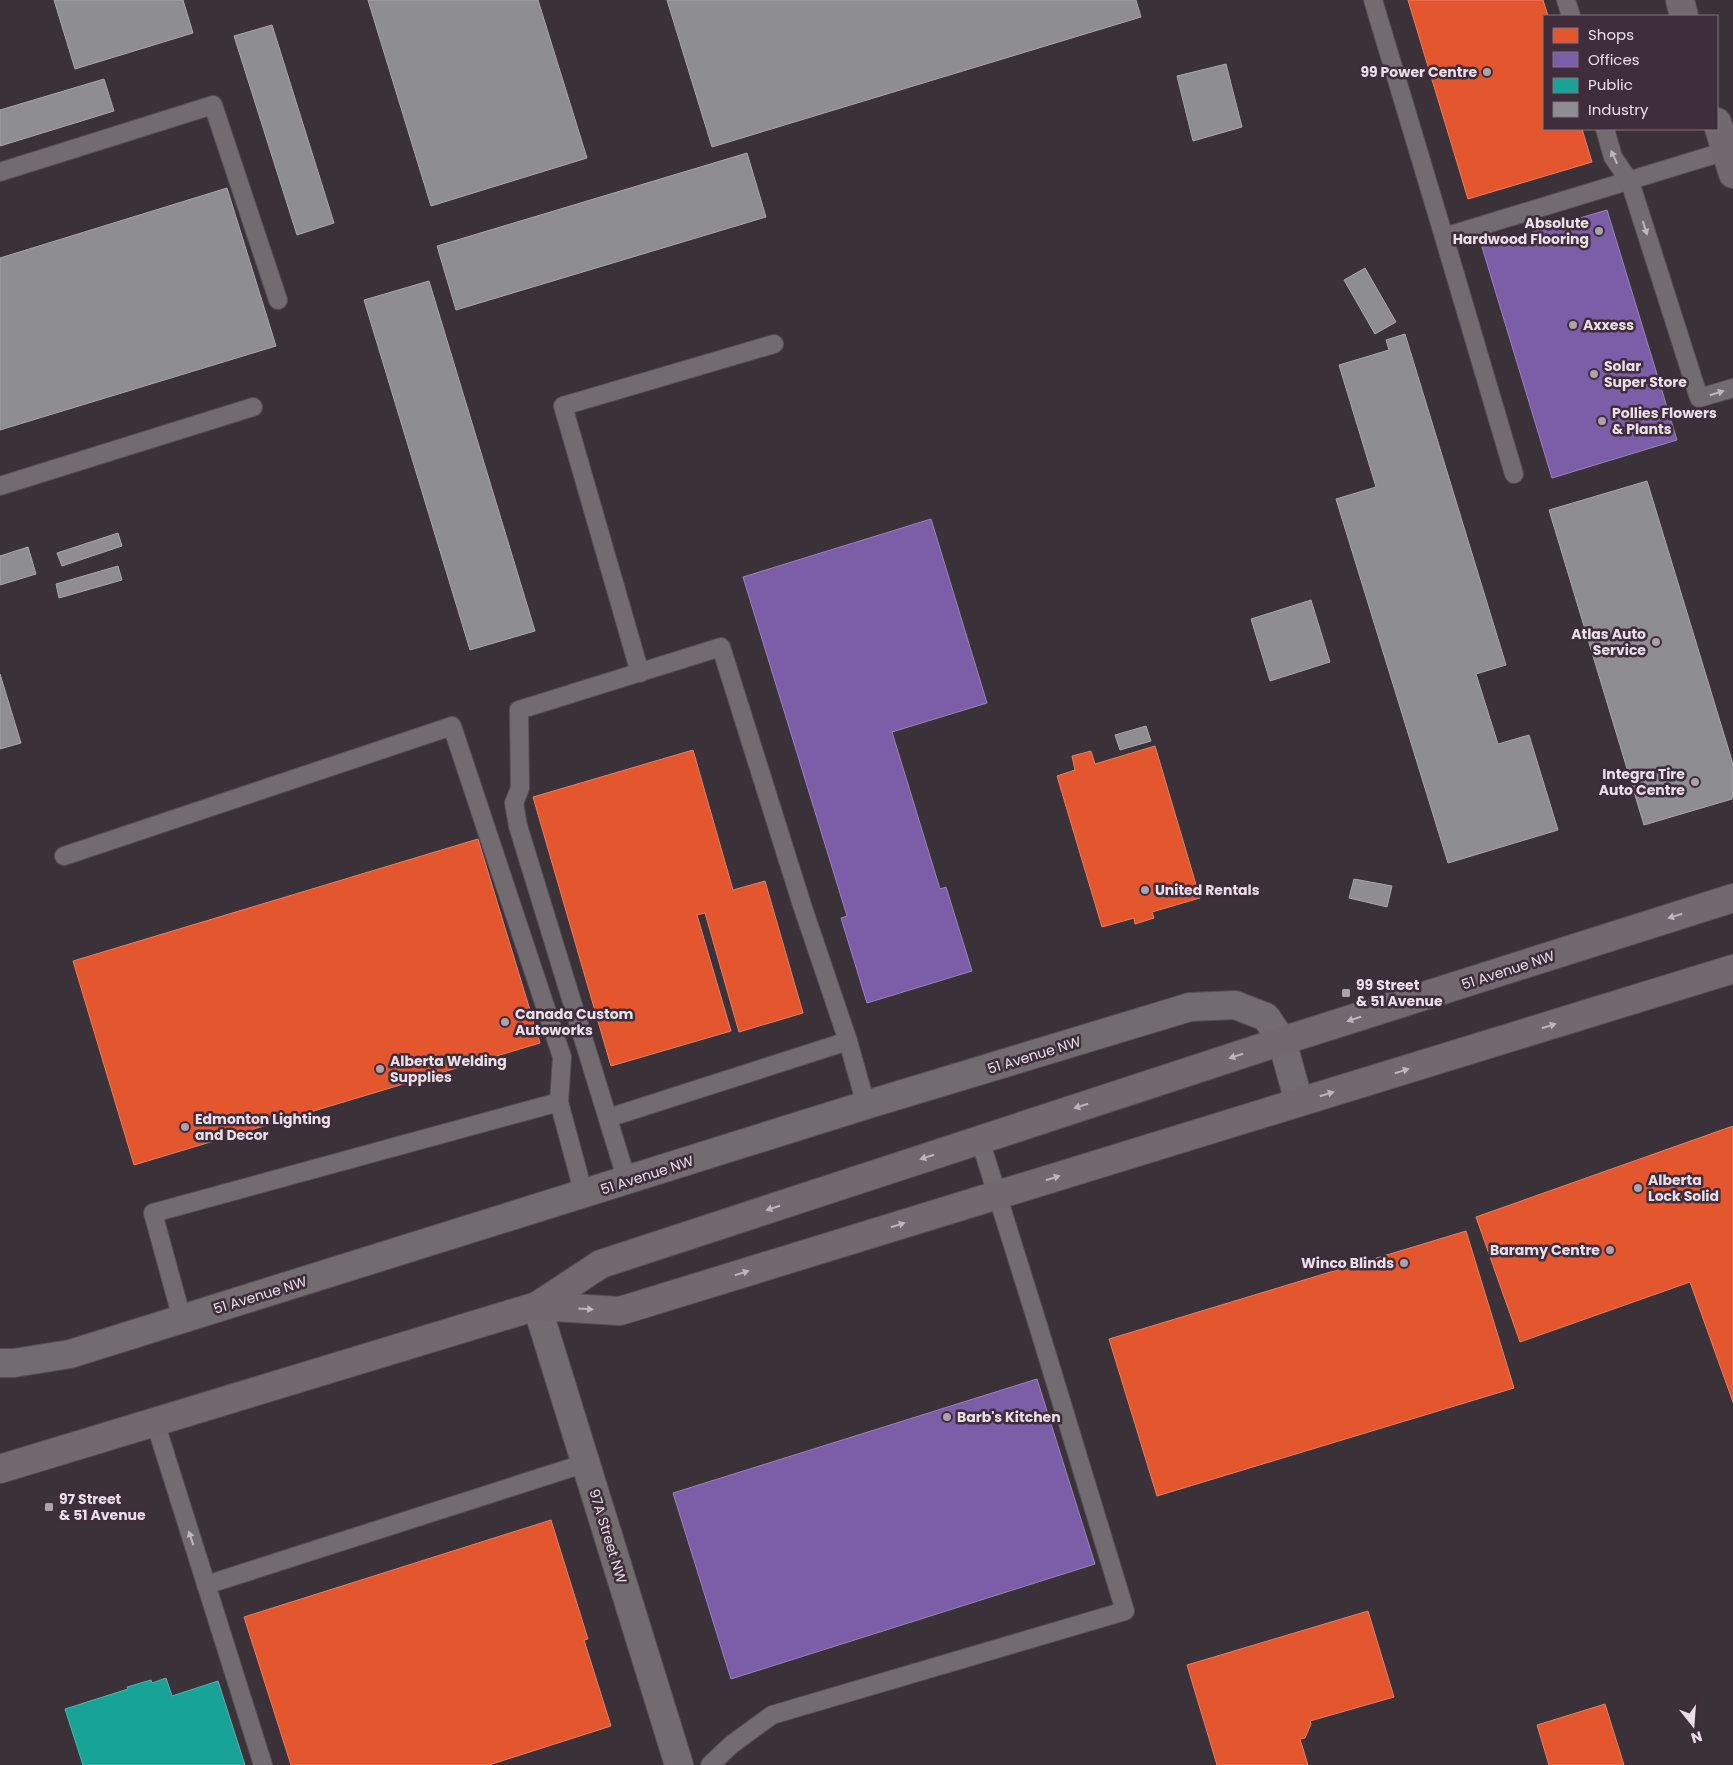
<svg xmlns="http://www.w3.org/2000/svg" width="1733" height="1765" font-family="Poppins,sans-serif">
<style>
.shops{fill:#e4572e;stroke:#e68066}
.offices{fill:#7b5ea7;stroke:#9c85ba}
.public{fill:#17a398;stroke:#56b5b0}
.industry{fill:#8d8d92;stroke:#a9a6ac}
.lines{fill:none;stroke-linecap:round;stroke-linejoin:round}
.service-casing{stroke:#564d55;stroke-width:20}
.minor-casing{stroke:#564d55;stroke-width:30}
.secondary-casing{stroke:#564d55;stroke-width:30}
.service{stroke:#726c71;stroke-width:18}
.minor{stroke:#726c71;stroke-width:28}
.secondary{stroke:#726870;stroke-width:28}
.oneway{fill:#c0b7be}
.oneway2{fill:#c0b5be}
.poi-dot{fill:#ada2ab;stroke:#3f2d3c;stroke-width:2}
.labels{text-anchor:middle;stroke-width:5;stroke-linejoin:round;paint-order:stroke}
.poi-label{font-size:14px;font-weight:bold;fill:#eadfe8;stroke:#3f2d3c;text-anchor:start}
.street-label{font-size:14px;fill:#eadfe8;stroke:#3f2d3c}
</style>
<rect width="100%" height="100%" fill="#3b3139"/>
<!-- shops -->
<g class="shops">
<polygon points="1408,0 1543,0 1548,16 1544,16 1544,129 1582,129 1592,162 1468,199"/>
<polygon points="1155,746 1200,898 1152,912 1154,918 1135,924 1134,918 1102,927 1057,776 1075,770 1072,756 1091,751 1095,764"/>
<polygon points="693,750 733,890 765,881 803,1013 739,1032 705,913 697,915 731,1031 611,1066 533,797"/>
<polygon points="478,839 540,1043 134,1165 73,961"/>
<polygon points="1733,1126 1733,1402 1690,1282 1520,1342 1476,1217"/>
<polygon points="1466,1231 1514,1388 1157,1496 1109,1339"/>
<polygon points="551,1520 588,1639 584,1640 611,1726 489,1765 291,1765 244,1617"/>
<polygon points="1368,1611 1394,1697 1310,1721 1311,1724 1305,1738 1300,1739 1308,1765 1217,1765 1187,1665"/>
<polygon points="1605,1704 1624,1765 1549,1765 1537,1725"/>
</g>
<!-- offices -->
<g class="offices">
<polygon points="1607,210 1677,440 1552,478 1482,247"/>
<polygon points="931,519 987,703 892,732 940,889 946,887 972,971 867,1003 841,918 847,916 743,577"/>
<polygon points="1037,1379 1095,1564 731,1679 673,1493"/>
</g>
<!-- public -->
<polygon class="public" points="166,1678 172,1696 218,1681 245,1765 83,1765 65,1709 128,1689 127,1687 151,1680 152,1683"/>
<!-- industry -->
<g class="industry">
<polygon points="54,0 183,0 193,33 75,69"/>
<polygon points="368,0 538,0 587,158 431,206"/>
<polygon points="667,0 1136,0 1141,17 712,147"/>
<polygon points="272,25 334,223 297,235 234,36"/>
<polygon points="1226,64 1242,127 1193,141 1177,76"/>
<polygon points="104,79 114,111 0,146 0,110"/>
<polygon points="747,153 766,217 456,310 437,246"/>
<polygon points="227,188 276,346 0,430 0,258"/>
<polygon points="1365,268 1396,322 1375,334 1344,280"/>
<polygon points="429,281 535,631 470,650 364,300"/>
<polygon points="1405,334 1506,665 1476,674 1498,744 1529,735 1558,830 1448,863 1336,499 1376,487 1339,365 1389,350 1386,340"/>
<polygon points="1647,481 1733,764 1733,797 1732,799 1644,825 1549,510"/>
<polygon points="118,533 122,546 62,566 57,553"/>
<polygon points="28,547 36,574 0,585 0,556"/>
<polygon points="118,566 122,580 59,598 56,584"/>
<polygon points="1311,600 1330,662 1270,681 1251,619"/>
<polygon points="0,674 21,743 0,749"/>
<polygon points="1146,726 1151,741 1120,750 1115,735"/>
<polygon points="1354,879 1392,886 1387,907 1349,898"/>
</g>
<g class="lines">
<!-- service casing -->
<g class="service-casing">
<g id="service">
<polyline points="1373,0 1444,237 1726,151"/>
<polyline points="1566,0 1571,16"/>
<polyline points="1605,129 1613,157 1630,182 1699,398 1733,388"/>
<polyline points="0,172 213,105 278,300"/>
<polyline points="1444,237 1514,474"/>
<polyline points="0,486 253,407"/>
<polyline points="640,673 563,406 774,344"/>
<polyline points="64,856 452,726 562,1057 559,1102"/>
<polyline points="608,1118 848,1041"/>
<polyline points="627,1181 518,826 514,803 520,788 519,710 721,647 802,905 848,1041 866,1105"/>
<polyline points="182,1319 153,1213 559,1102 584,1195"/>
<polyline points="155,1422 263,1765"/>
<polyline points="206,1585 586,1463"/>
<polyline points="710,1765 731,1745 772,1715 1125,1611 1037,1322 980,1140"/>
</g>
</g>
<!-- minor casing -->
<g class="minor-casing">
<g id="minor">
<polyline points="537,1306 679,1765"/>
<polyline points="0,1363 14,1363 70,1354 866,1105 1190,1007 1235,1005 1266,1017 1282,1041 1299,1102"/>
</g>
</g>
<!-- secondary casing -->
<g class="secondary-casing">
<g id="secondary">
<polyline points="1680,0 1684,16"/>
<polyline points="1717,122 1733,174"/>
<polyline points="537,1306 620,1311 1733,969"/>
<polyline points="0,1469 537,1306 601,1264 1282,1041 1733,898"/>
</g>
</g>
<!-- service -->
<use href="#service" class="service"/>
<!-- minor -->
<use href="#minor" class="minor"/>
<!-- secondary -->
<use href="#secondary" class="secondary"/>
</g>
<!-- one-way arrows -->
<defs><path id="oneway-solid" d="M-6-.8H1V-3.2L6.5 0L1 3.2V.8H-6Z" transform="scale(1.25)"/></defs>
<g class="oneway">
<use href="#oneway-solid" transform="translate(1614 157) rotate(-115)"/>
<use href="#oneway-solid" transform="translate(1645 228) rotate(72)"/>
<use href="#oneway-solid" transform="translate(1717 393) rotate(-17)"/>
<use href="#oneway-solid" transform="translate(191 1538) rotate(-108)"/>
</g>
<g class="oneway2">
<use href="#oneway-solid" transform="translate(1675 916) rotate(162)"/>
<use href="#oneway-solid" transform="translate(1354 1019) rotate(162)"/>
<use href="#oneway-solid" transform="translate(1549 1026) rotate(-17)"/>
<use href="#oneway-solid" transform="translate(1236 1056) rotate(162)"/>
<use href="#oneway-solid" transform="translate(1402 1071) rotate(-17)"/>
<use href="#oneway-solid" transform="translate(1327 1094) rotate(-17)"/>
<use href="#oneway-solid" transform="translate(1081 1106) rotate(162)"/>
<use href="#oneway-solid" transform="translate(927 1157) rotate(162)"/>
<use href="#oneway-solid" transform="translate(1053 1178) rotate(-17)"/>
<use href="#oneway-solid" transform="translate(773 1208) rotate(162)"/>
<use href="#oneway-solid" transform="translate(898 1225) rotate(-17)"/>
<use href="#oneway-solid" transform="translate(742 1273) rotate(-17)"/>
<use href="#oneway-solid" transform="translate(586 1309) rotate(3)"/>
</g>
<!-- markers -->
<g class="poi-dot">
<circle cx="1487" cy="72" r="5"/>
<circle cx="1599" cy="231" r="5"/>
<circle cx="1573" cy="325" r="5"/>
<circle cx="1594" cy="374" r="5"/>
<circle cx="1602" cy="421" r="5"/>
<circle cx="1656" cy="642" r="5"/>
<circle cx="1695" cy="782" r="5"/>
<circle cx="1145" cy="890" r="5"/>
<rect x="1341" y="988" width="10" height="10" rx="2.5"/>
<circle cx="505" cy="1022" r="5"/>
<circle cx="380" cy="1069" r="5"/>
<circle cx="185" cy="1127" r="5"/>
<circle cx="1638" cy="1188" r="5"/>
<circle cx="1610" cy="1250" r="5"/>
<circle cx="1404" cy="1263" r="5"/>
<circle cx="947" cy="1417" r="5"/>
<rect x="44" y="1502" width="10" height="10" rx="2.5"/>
</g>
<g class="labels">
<!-- poi labels -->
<g class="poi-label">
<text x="1477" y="77" text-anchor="end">99 Power Centre</text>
<text x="1589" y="228" text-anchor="end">Absolute<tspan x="1589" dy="16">Hardwood Flooring</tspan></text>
<text x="1583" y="330">Axxess</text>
<text x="1604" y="371">Solar<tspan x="1604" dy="16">Super Store</tspan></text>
<text x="1612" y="418">Pollies Flowers<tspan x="1612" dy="16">&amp; Plants</tspan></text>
<text x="1646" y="639" text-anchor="end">Atlas Auto<tspan x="1646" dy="16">Service</tspan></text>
<text x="1685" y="779" text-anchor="end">Integra Tire<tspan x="1685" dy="16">Auto Centre</tspan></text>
<text x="1155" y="895">United Rentals</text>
<text x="1356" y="990">99 Street<tspan x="1356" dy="16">&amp; 51 Avenue</tspan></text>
<text x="515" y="1019">Canada Custom<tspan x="515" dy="16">Autoworks</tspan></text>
<text x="390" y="1066">Alberta Welding<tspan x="390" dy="16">Supplies</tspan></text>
<text x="195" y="1124">Edmonton Lighting<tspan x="195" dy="16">and Decor</tspan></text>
<text x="1648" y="1185">Alberta<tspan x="1648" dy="16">Lock Solid</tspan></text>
<text x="1600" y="1255" text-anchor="end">Baramy Centre</text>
<text x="1394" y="1268" text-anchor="end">Winco Blinds</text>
<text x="957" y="1422">Barb's Kitchen</text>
<text x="59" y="1504">97 Street<tspan x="59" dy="16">&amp; 51 Avenue</tspan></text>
</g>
<!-- street labels -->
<g class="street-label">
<text transform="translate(1508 970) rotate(-18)" y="5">51 Avenue NW</text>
<text transform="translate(1034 1055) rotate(-17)" y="5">51 Avenue NW</text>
<text transform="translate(647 1175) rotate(-18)" y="5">51 Avenue NW</text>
<text transform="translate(260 1295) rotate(-17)" y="5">51 Avenue NW</text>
<text transform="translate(608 1536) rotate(73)" y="5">97A Street NW</text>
</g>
</g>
<!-- legend -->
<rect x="1543" y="15" width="175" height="115" fill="#3f2d3c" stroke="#837481"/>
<rect x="1553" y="28" width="25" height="15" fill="#e4572e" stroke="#837481"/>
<text x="1588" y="40" font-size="15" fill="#eadfe8">Shops</text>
<rect x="1553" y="52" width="25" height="15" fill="#7b5ea7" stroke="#837481"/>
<text x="1588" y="65" font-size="15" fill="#eadfe8">Offices</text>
<rect x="1553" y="78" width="25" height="15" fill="#17a398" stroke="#837481"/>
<text x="1588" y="90" font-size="15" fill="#eadfe8">Public</text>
<rect x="1553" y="102" width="25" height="15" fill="#8d8d92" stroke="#837481"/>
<text x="1588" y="115" font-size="15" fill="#eadfe8">Industry</text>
<!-- north arrow -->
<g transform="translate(1693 1725) rotate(163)" stroke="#3f2d3c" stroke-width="4" paint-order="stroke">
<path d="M0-4L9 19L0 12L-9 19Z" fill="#eadfe8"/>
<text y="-8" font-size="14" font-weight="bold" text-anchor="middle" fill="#eadfe8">N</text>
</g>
</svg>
